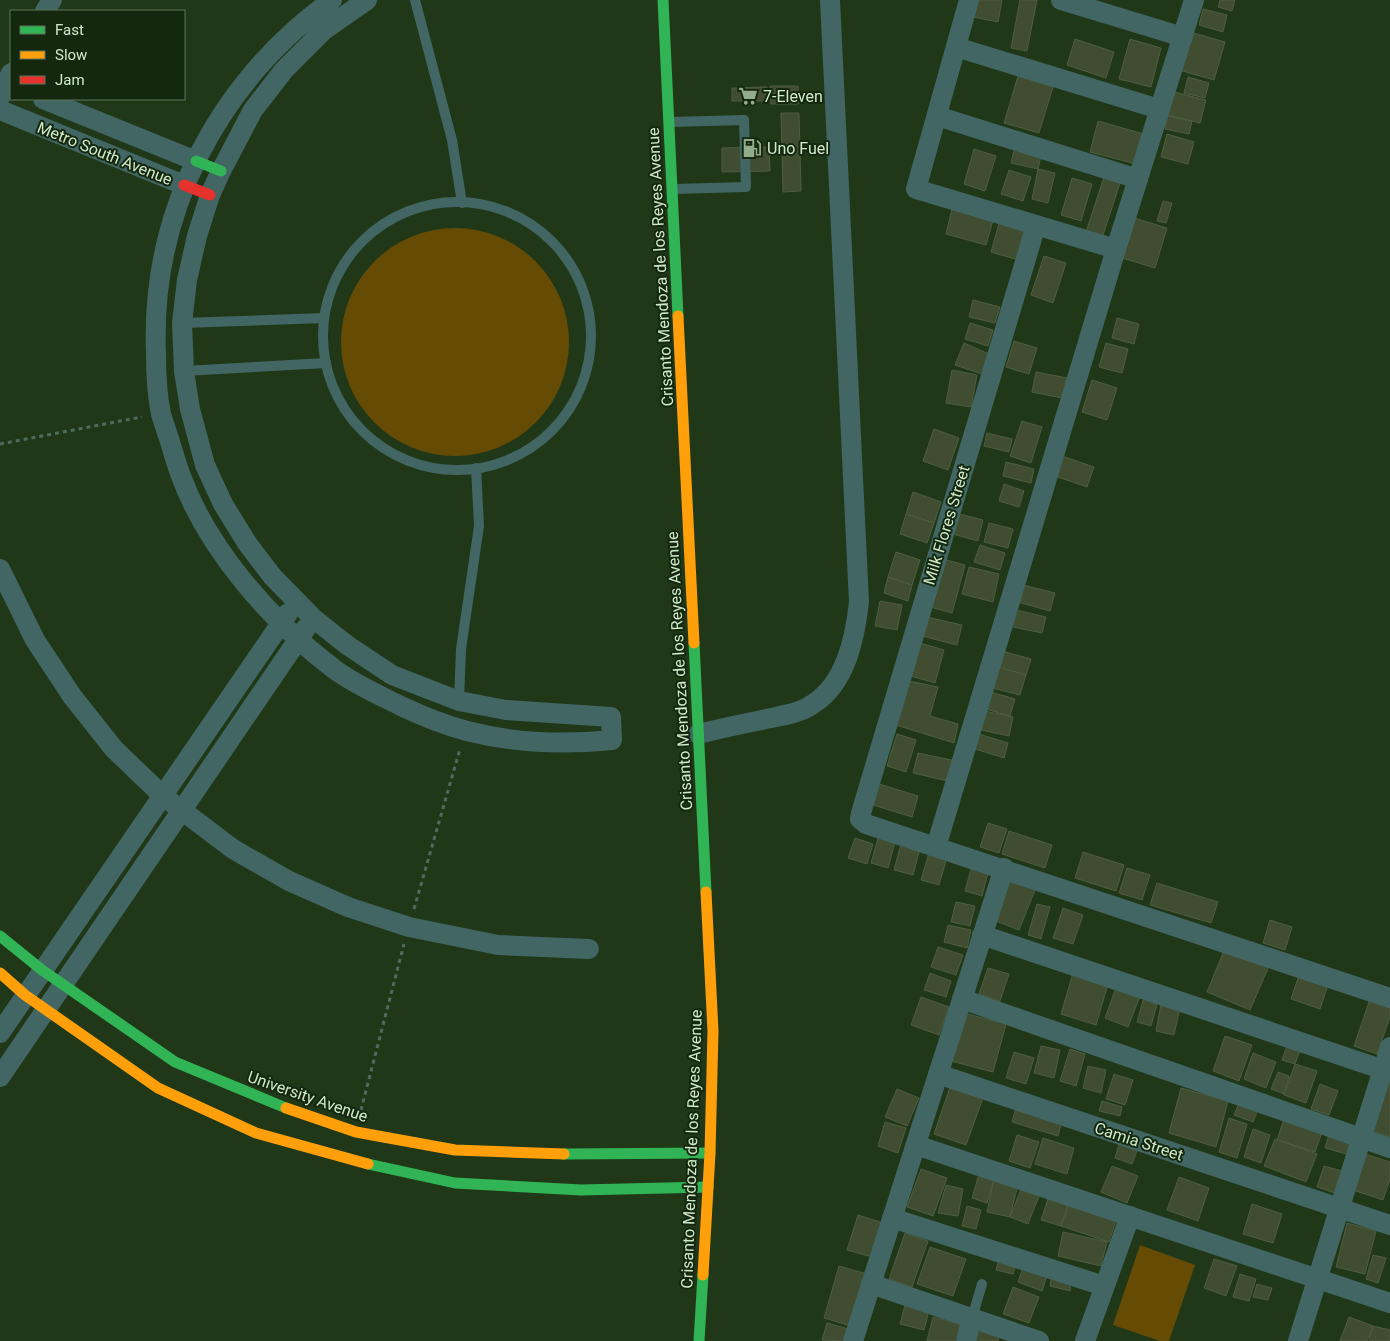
<svg xmlns="http://www.w3.org/2000/svg" width="1390" height="1341" font-family="Roboto,sans-serif">
<style>
.green{fill:#664b05}
.building{fill:#404d30;stroke:#4f5d41}
.lines{fill:none;stroke-linecap:round;stroke-linejoin:round}
.path{stroke:#4f6b60;stroke-width:3;stroke-dasharray:4 4;stroke-linecap:butt}
.lane{stroke:#416663;stroke-width:10}
.street{stroke:#416663;stroke-width:20}
.fast{stroke:#30b455;stroke-width:11}
.slow{stroke:#ff9f0a;stroke-width:11}
.jam{stroke:#e5322d;stroke-width:11}
.labels{text-anchor:middle;stroke-width:4;stroke-linejoin:round;paint-order:stroke}
.poi-label{font-size:16px;fill:#d0e9c9;stroke:#14270f;text-anchor:start}
.street-label{font-size:16px;fill:#d0e9c9;stroke:#14270f}
</style>
<rect width="100%" height="100%" fill="#203818"/>
<!-- green -->
<g class="green">
<circle cx="455" cy="342" r="114"/>
<polygon points="1140,1245 1195,1265 1169,1341 1160,1341 1113,1325"/>
</g>
<!-- building -->
<g class="building">
<polygon points="976,0 1002,0 998,22 973,17"/>
<polygon points="1020,0 1037,0 1027,51 1011,48"/>
<polygon points="1220,0 1235,0 1232,11 1218,7"/>
<polygon points="1203,9 1227,15 1223,32 1199,25"/>
<polygon points="1190,32 1225,42 1214,80 1179,70"/>
<polygon points="1075,39 1114,52 1106,78 1067,65"/>
<polygon points="1130,39 1161,48 1151,87 1119,79"/>
<polygon points="1018,76 1053,87 1039,133 1004,123"/>
<polygon points="1188,77 1209,83 1205,98 1184,93"/>
<polygon points="770,86 798,86 799,104 771,104"/>
<polygon points="767,87 767,101 732,101 732,88"/>
<polygon points="1174,92 1206,100 1200,123 1168,115"/>
<polygon points="781,113 799,113 801,191 783,192"/>
<polygon points="1168,116 1192,121 1189,134 1165,129"/>
<polygon points="1098,121 1144,134 1136,164 1090,152"/>
<polygon points="1167,134 1194,142 1188,164 1161,157"/>
<polygon points="1016,142 1042,152 1038,169 1011,163"/>
<polygon points="769,147 770,171 722,172 722,148"/>
<polygon points="974,149 996,156 985,191 964,184"/>
<polygon points="1038,169 1055,173 1048,203 1032,199"/>
<polygon points="1009,170 1031,177 1023,201 1001,194"/>
<polygon points="1106,171 1122,177 1102,238 1086,232"/>
<polygon points="1072,178 1092,184 1081,221 1061,215"/>
<polygon points="1163,201 1172,203 1166,223 1157,221"/>
<polygon points="952,209 993,220 986,245 946,234"/>
<polygon points="1134,218 1167,228 1155,268 1122,258"/>
<polygon points="1000,220 1030,228 1022,261 991,252"/>
<polygon points="1044,256 1066,263 1053,303 1031,295"/>
<polygon points="973,300 1000,307 995,323 969,317"/>
<polygon points="1117,318 1139,324 1134,344 1112,338"/>
<polygon points="970,323 993,330 988,346 965,339"/>
<polygon points="1014,341 1037,348 1029,374 1006,367"/>
<polygon points="964,343 989,354 982,374 955,365"/>
<polygon points="1106,343 1128,349 1122,373 1099,367"/>
<polygon points="952,370 977,375 971,407 946,403"/>
<polygon points="1036,372 1067,378 1062,398 1032,392"/>
<polygon points="1092,380 1117,388 1107,420 1082,412"/>
<polygon points="1022,421 1042,427 1031,463 1010,456"/>
<polygon points="934,429 959,438 948,470 923,461"/>
<polygon points="987,433 1012,439 1009,452 984,446"/>
<polygon points="1062,456 1094,467 1087,487 1055,476"/>
<polygon points="1006,462 1034,469 1031,483 1003,476"/>
<polygon points="1004,484 1024,491 1019,507 999,501"/>
<polygon points="913,492 941,502 934,523 906,514"/>
<polygon points="955,513 983,520 978,541 949,533"/>
<polygon points="906,514 934,523 927,543 900,534"/>
<polygon points="989,523 1013,529 1008,548 984,542"/>
<polygon points="980,545 1005,553 1000,570 974,562"/>
<polygon points="896,552 920,560 912,585 888,577"/>
<polygon points="943,559 965,565 952,613 930,607"/>
<polygon points="969,567 999,574 993,602 962,594"/>
<polygon points="888,577 912,585 908,601 884,593"/>
<polygon points="1019,584 1055,593 1050,611 1014,601"/>
<polygon points="880,601 902,605 897,630 875,626"/>
<polygon points="1012,609 1046,617 1042,633 1008,626"/>
<polygon points="927,617 962,625 957,645 922,636"/>
<polygon points="920,643 944,650 935,683 911,676"/>
<polygon points="1002,651 1031,659 1026,675 998,667"/>
<polygon points="998,667 1026,675 1020,695 992,688"/>
<polygon points="909,681 938,687 930,716 958,724 954,743 896,725"/>
<polygon points="991,692 1015,699 1010,716 986,709"/>
<polygon points="980,710 1013,717 1009,736 976,729"/>
<polygon points="897,734 916,740 906,772 887,766"/>
<polygon points="979,734 1008,743 1004,758 975,749"/>
<polygon points="918,753 956,761 952,782 913,773"/>
<polygon points="879,784 918,796 912,817 873,805"/>
<polygon points="988,823 1007,829 999,853 980,847"/>
<polygon points="1009,831 1052,845 1045,868 1002,854"/>
<polygon points="855,838 873,844 867,864 848,858"/>
<polygon points="878,838 895,842 888,868 871,863"/>
<polygon points="902,840 921,845 913,875 894,870"/>
<polygon points="930,849 948,854 939,885 921,880"/>
<polygon points="1083,852 1124,865 1116,891 1075,878"/>
<polygon points="972,865 989,869 982,896 965,891"/>
<polygon points="1127,868 1150,875 1142,900 1119,893"/>
<polygon points="1010,874 1037,885 1019,930 991,919"/>
<polygon points="1157,883 1218,902 1211,923 1150,905"/>
<polygon points="956,902 975,906 970,926 951,922"/>
<polygon points="1037,904 1050,907 1041,939 1028,935"/>
<polygon points="1063,908 1083,915 1073,944 1053,938"/>
<polygon points="1270,920 1292,927 1285,950 1263,943"/>
<polygon points="948,925 971,930 967,948 944,942"/>
<polygon points="938,947 963,955 956,975 931,967"/>
<polygon points="1225,948 1269,966 1250,1010 1207,992"/>
<polygon points="988,968 1009,974 1000,1001 979,994"/>
<polygon points="930,973 951,981 946,997 924,990"/>
<polygon points="1073,973 1108,984 1096,1025 1061,1014"/>
<polygon points="1299,975 1328,985 1320,1009 1291,999"/>
<polygon points="1116,988 1140,996 1128,1027 1105,1018"/>
<polygon points="921,997 949,1007 939,1035 911,1025"/>
<polygon points="1144,997 1158,1001 1151,1026 1137,1022"/>
<polygon points="1370,999 1390,1006 1390,1017 1377,1054 1354,1046"/>
<polygon points="1161,1004 1180,1008 1174,1035 1156,1031"/>
<polygon points="964,1013 1006,1024 993,1072 951,1061"/>
<polygon points="1225,1036 1252,1045 1239,1081 1213,1071"/>
<polygon points="1289,1040 1302,1045 1295,1064 1282,1060"/>
<polygon points="1041,1046 1060,1050 1054,1078 1034,1073"/>
<polygon points="1070,1049 1085,1054 1076,1086 1060,1081"/>
<polygon points="1014,1052 1034,1058 1026,1084 1006,1078"/>
<polygon points="1253,1053 1276,1062 1266,1088 1244,1079"/>
<polygon points="1295,1064 1317,1071 1306,1103 1284,1095"/>
<polygon points="1088,1066 1106,1070 1101,1093 1083,1088"/>
<polygon points="1278,1072 1289,1076 1284,1094 1271,1089"/>
<polygon points="1114,1074 1133,1080 1125,1105 1106,1099"/>
<polygon points="1385,1081 1390,1083 1390,1137 1368,1129"/>
<polygon points="1320,1084 1338,1091 1329,1115 1311,1109"/>
<polygon points="950,1087 983,1098 966,1145 934,1134"/>
<polygon points="1181,1088 1228,1101 1216,1147 1169,1133"/>
<polygon points="897,1089 919,1098 907,1126 885,1117"/>
<polygon points="1102,1101 1122,1107 1120,1116 1099,1111"/>
<polygon points="1239,1103 1258,1110 1253,1122 1234,1115"/>
<polygon points="1016,1107 1062,1121 1058,1136 1012,1122"/>
<polygon points="1229,1118 1247,1124 1237,1158 1219,1152"/>
<polygon points="1284,1119 1322,1132 1315,1152 1277,1140"/>
<polygon points="885,1122 906,1128 898,1153 878,1146"/>
<polygon points="1253,1129 1270,1135 1261,1163 1244,1157"/>
<polygon points="1329,1134 1354,1142 1350,1155 1325,1148"/>
<polygon points="1017,1135 1039,1142 1030,1168 1009,1161"/>
<polygon points="1043,1138 1074,1148 1067,1174 1035,1164"/>
<polygon points="1275,1139 1317,1154 1306,1182 1264,1166"/>
<polygon points="1120,1141 1138,1148 1132,1164 1115,1158"/>
<polygon points="1365,1154 1390,1162 1390,1179 1383,1200 1353,1190"/>
<polygon points="1112,1166 1138,1176 1127,1203 1101,1192"/>
<polygon points="1324,1166 1342,1171 1335,1193 1317,1187"/>
<polygon points="921,1169 947,1178 933,1216 907,1207"/>
<polygon points="979,1174 994,1179 987,1203 972,1198"/>
<polygon points="1179,1177 1209,1188 1198,1221 1167,1210"/>
<polygon points="994,1179 1018,1184 1010,1217 987,1212"/>
<polygon points="946,1185 963,1189 958,1216 938,1213"/>
<polygon points="1021,1189 1039,1196 1028,1224 1010,1217"/>
<polygon points="1048,1199 1068,1206 1061,1226 1041,1220"/>
<polygon points="1252,1204 1282,1214 1273,1243 1243,1234"/>
<polygon points="967,1206 981,1210 976,1229 962,1226"/>
<polygon points="1068,1206 1116,1221 1109,1242 1061,1226"/>
<polygon points="858,1215 883,1223 872,1257 847,1250"/>
<polygon points="1347,1223 1376,1231 1365,1274 1336,1267"/>
<polygon points="1063,1232 1107,1242 1101,1266 1058,1256"/>
<polygon points="905,1233 928,1241 912,1287 889,1279"/>
<polygon points="930,1247 966,1259 953,1296 917,1284"/>
<polygon points="1000,1255 1017,1259 1013,1274 996,1270"/>
<polygon points="1373,1255 1386,1258 1378,1283 1366,1279"/>
<polygon points="1214,1259 1237,1266 1226,1296 1204,1288"/>
<polygon points="1025,1262 1049,1270 1042,1291 1018,1282"/>
<polygon points="839,1266 867,1274 851,1326 824,1318"/>
<polygon points="1052,1274 1072,1278 1070,1291 1050,1286"/>
<polygon points="1240,1274 1256,1279 1249,1301 1233,1297"/>
<polygon points="1257,1284 1272,1288 1268,1300 1253,1297"/>
<polygon points="1013,1287 1039,1297 1029,1323 1003,1314"/>
<polygon points="905,1305 929,1311 924,1330 900,1324"/>
<polygon points="933,1317 963,1325 959,1341 927,1341"/>
<polygon points="1349,1317 1373,1326 1367,1341 1340,1341"/>
<polygon points="827,1323 848,1329 844,1341 822,1340"/>
<polygon points="974,1326 1000,1330 998,1341 971,1341"/>
<polygon points="1373,1326 1390,1330 1390,1341 1369,1341"/>
</g>
<g class="lines">
<!-- path -->
<g class="path">
<polyline points="0,444 142,417"/>
<polyline points="414,909 460,749"/>
<polyline points="361,1110 404,944"/>
</g>
<!-- lane -->
<g class="lane">
<polyline points="415,0 452,140 462,203"/>
<polyline points="670,122 744,120 746,187 673,189"/>
<circle cx="457" cy="336" r="134"/>
<polyline points="182,323 324,318"/>
<polyline points="184,371 326,363"/>
<polyline points="459,701 461,649 479,526 476,468"/>
<polyline points="972,1318 982,1284"/>
</g>
<!-- street -->
<g class="street">
<path d="M332,0C218,83 150,212 156,354C156,374 157,395 161,414C164,424 168,435 171,445C174,455 177,466 181,476C208,550 272,622 334,669C354,684 379,695 401,706C422,716 444,725 467,731C514,743 564,745 612,740L611,717L506,710L459,701L392,675L347,645L313,618L272,576L247,543L223,504L205,465L190,409L184,371L182,323L187,280L197,236L210,195L221,171L253,110L284,70L324,30L367,0"/>
<polyline points="969,0 916,189 1116,249"/>
<polyline points="1061,0 1183,37"/>
<polyline points="45,11 52,0"/>
<polyline points="956,47 1159,109"/>
<polyline points="0,97 11,73"/>
<polyline points="43,99 196,161"/>
<polyline points="0,110 184,185"/>
<polyline points="937,116 1138,179"/>
<polyline points="1036,225 861,813 860,819 866,824 1390,998"/>
<polyline points="0,569 35,640 72,696 114,749 163,796 233,849 289,881 348,907 409,927 498,945 589,949"/>
<path d="M698,734C719,729 741,724 762,720C779,716 799,714 813,704C846,683 855,638 859,602L830,0"/>
<polyline points="936,847 1116,249 1194,0"/>
<polyline points="982,935 1390,1072"/>
<polyline points="962,999 1390,1148"/>
<polyline points="0,1033 288,613"/>
<polyline points="938,1074 1390,1225"/>
<polyline points="0,1077 306,628"/>
<polyline points="916,1145 1390,1303"/>
<polyline points="892,1218 1104,1286"/>
<polyline points="871,1284 1039,1341"/>
<polyline points="853,1341 1004,868"/>
<polyline points="966,1341 972,1318"/>
<polyline points="1085,1341 1130,1216"/>
<polyline points="1298,1341 1390,1047"/>
</g>
<!-- fast -->
<g class="fast">
<polyline points="663,0 678,316"/>
<polyline points="196,161 221,171"/>
<polyline points="694,643 706,892"/>
<polyline points="0,936 42,970 175,1062 286,1108"/>
<polyline points="564,1154 710,1153"/>
<polyline points="368,1164 455,1183 581,1190 708,1187"/>
<polyline points="699,1341 703,1275"/>
</g>
<!-- slow -->
<g class="slow">
<polyline points="678,316 694,643"/>
<polyline points="0,973 25,995 158,1088 256,1133 368,1164"/>
<polyline points="286,1108 356,1132 455,1150 564,1154"/>
<polyline points="703,1275 710,1153 713,1031 706,892"/>
</g>
<!-- jam -->
<polyline class="jam" points="184,185 210,195"/>
</g>
<!-- icons -->
<defs>
<g id="supermarket-bare" transform="scale(1.5)"><path d="M-6-5.5h2.5l.6 2H6L4.5 2H-2.5L-4.4-4H-6ZM-1.5 3.2a1.3 1.3 0 1 0 .1 0ZM3 3.2a1.3 1.3 0 1 0 .1 0Z" fill="#92ab8b" stroke="#14270f" stroke-width="2.5" paint-order="stroke"/></g>
<g id="fuel-bare" transform="scale(1.5)"><path d="M-5.5-6h7V0h2V4h1.3V-2.5L3-4.5l.8-.8L6-3V5H2.5V1h-1V6h-7ZM-4.2-4.7v3.2H.2V-4.7Z" fill="#92ab8b" stroke="#14270f" stroke-width="2.5" paint-order="stroke"/></g>
</defs>
<g fill-rule="evenodd">
<use href="#supermarket-bare" x="748" y="96"/>
<use href="#fuel-bare" x="752" y="148"/>
</g>
<g class="labels">
<!-- poi labels -->
<g class="poi-label">
<text x="763" y="102">7-Eleven</text>
<text x="767" y="154">Uno Fuel</text>
</g>
<!-- street labels -->
<g class="street-label">
<text transform="translate(105 153) rotate(22)" y="6">Metro South Avenue</text>
<text transform="translate(660 267) rotate(-93)" y="6">Crisanto Mendoza de los Reyes Avenue</text>
<text transform="translate(946 525) rotate(-73)" y="6">Milk Flores Street</text>
<text transform="translate(679 671) rotate(-93)" y="6">Crisanto Mendoza de los Reyes Avenue</text>
<text transform="translate(308 1096) rotate(19)" y="6">University Avenue</text>
<text transform="translate(1139 1141) rotate(18)" y="6">Camia Street</text>
<text transform="translate(691 1149) rotate(-88)" y="6">Crisanto Mendoza de los Reyes Avenue</text>
</g>
</g>
<!-- legend -->
<rect x="10" y="10" width="175" height="90" fill="#14270f" stroke="#5f7559"/>
<rect x="20" y="26" width="25" height="8" fill="#30b455" stroke="#5f7559"/>
<text x="55" y="35" font-size="15" fill="#d0e9c9">Fast</text>
<rect x="20" y="51" width="25" height="8" fill="#ff9f0a" stroke="#5f7559"/>
<text x="55" y="60" font-size="15" fill="#d0e9c9">Slow</text>
<rect x="20" y="76" width="25" height="8" fill="#e5322d" stroke="#5f7559"/>
<text x="55" y="85" font-size="15" fill="#d0e9c9">Jam</text>
</svg>
